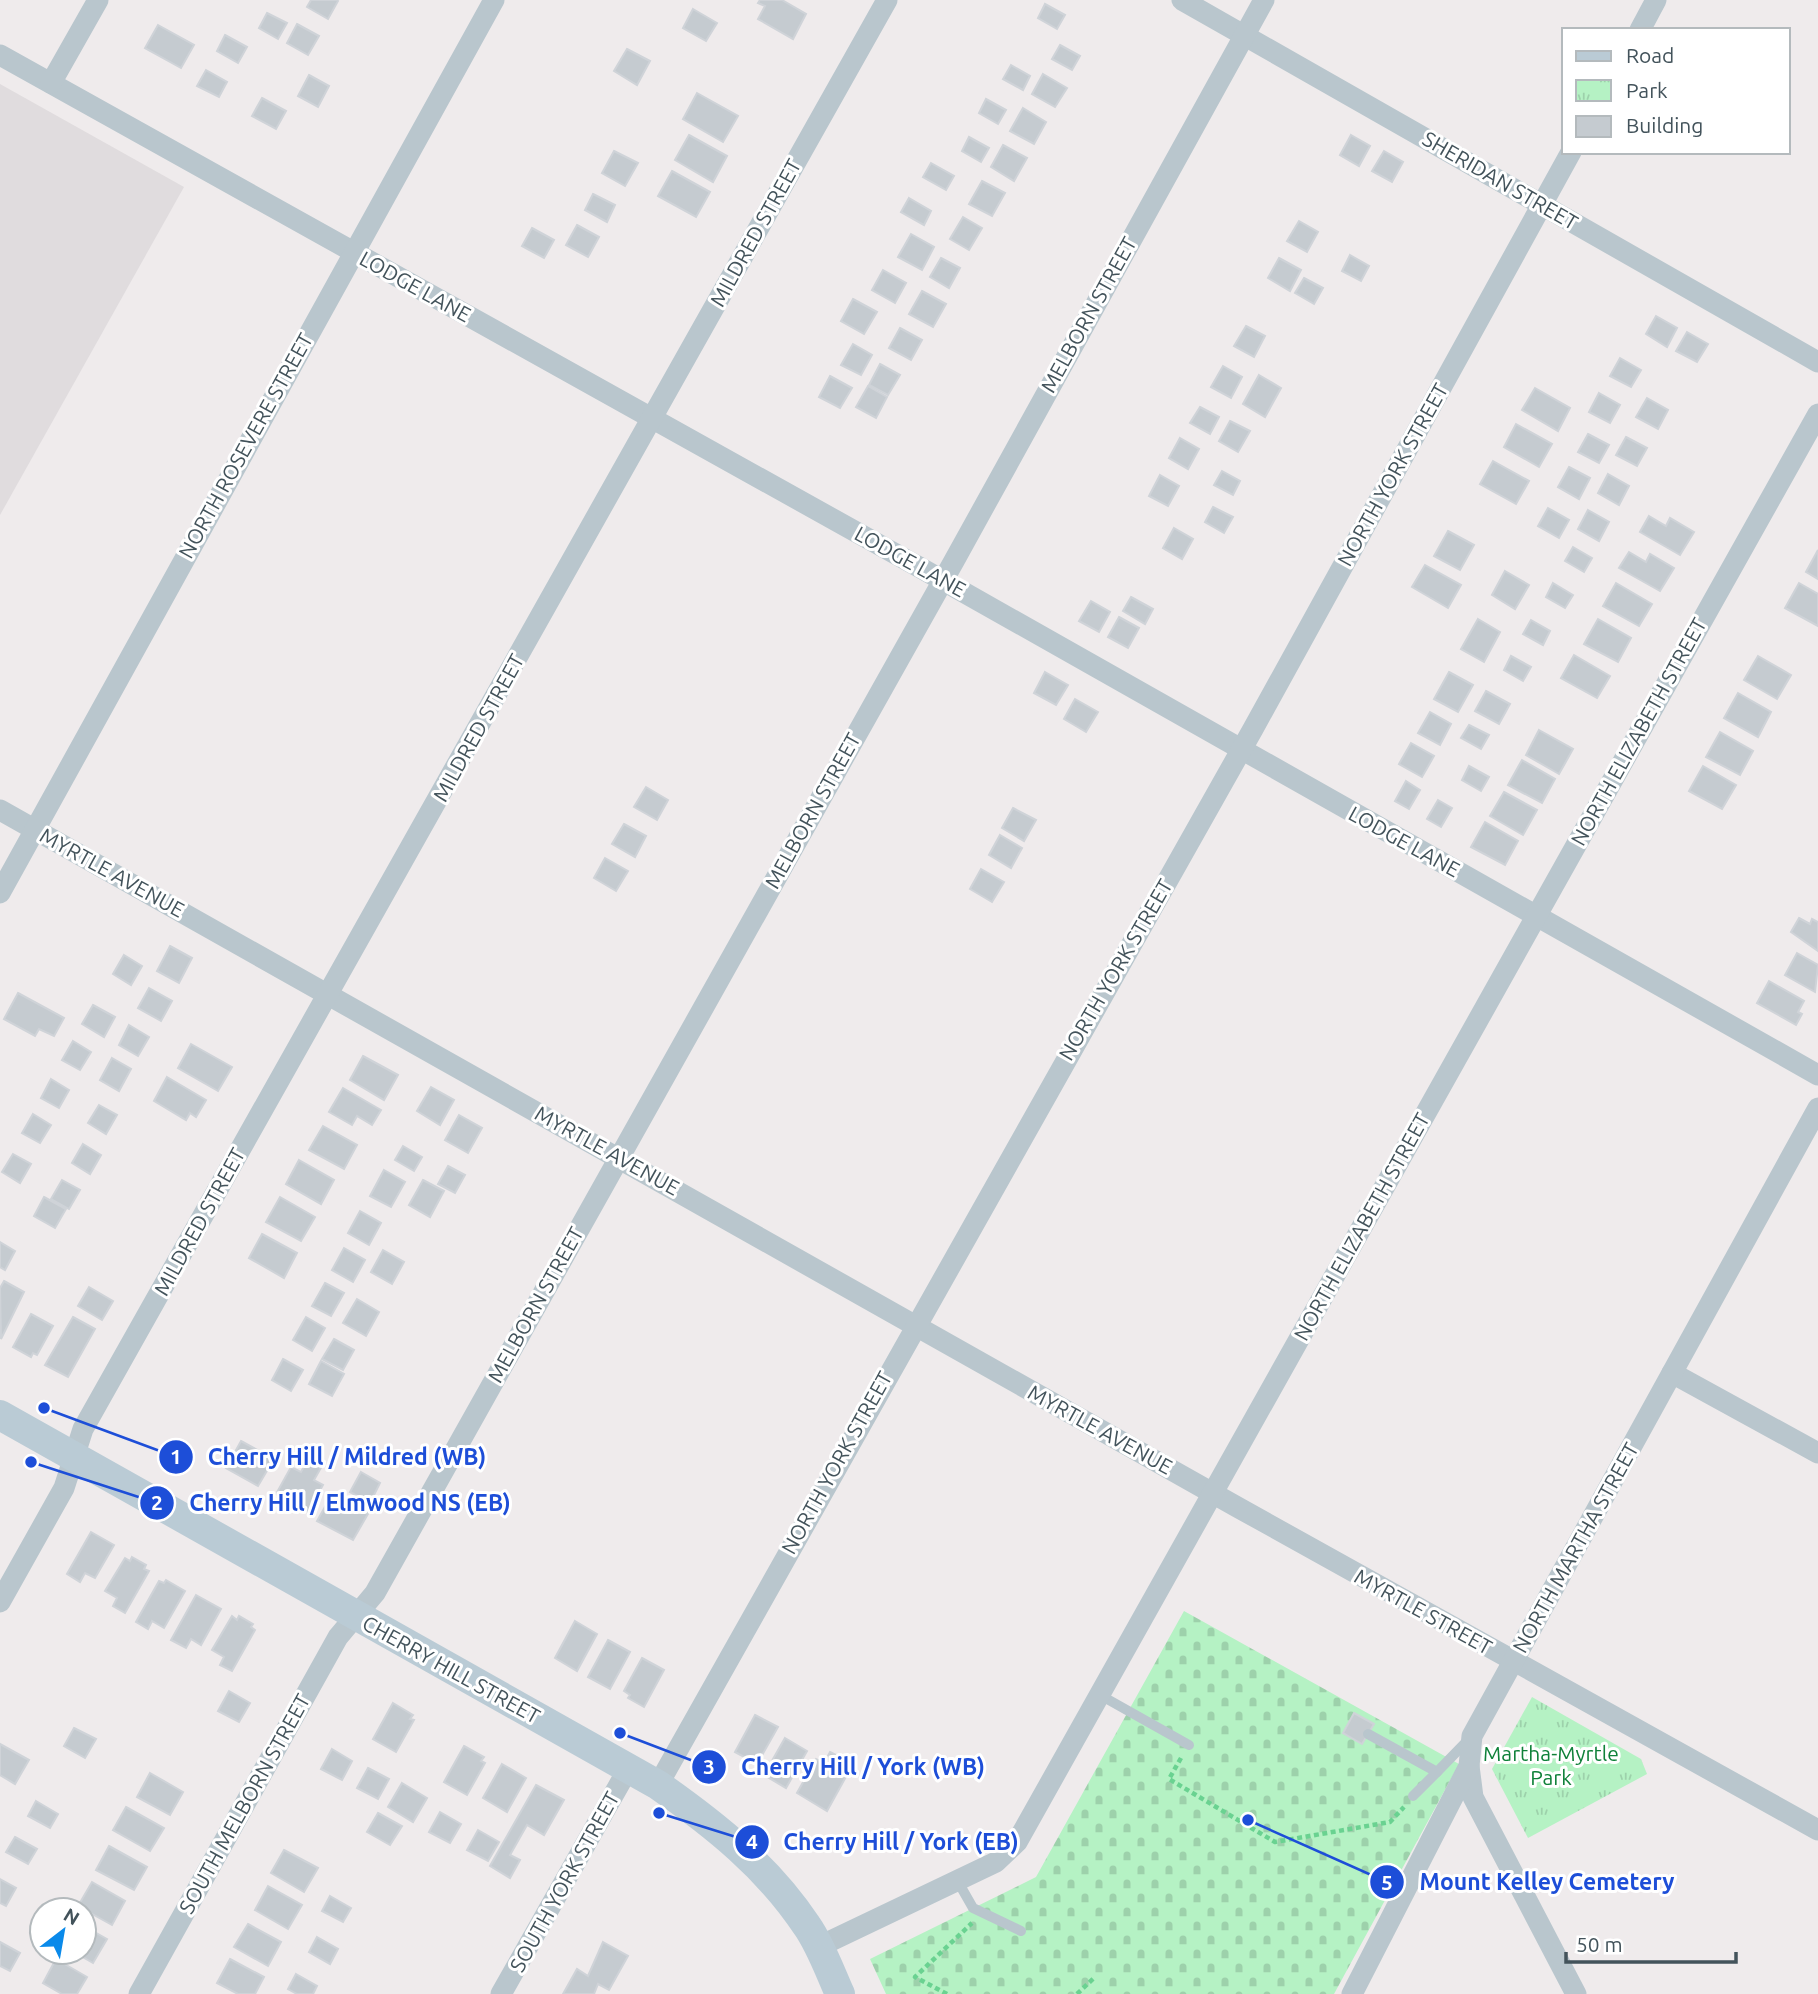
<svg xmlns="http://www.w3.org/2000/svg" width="1818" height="1994" font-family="Ubuntu,sans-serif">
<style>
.education{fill:#e0dcde}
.cemetery{fill:url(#cemetery-stones)}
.park{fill:url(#park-tufts)}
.building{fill:#c5cbd0;stroke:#cfd3d8;stroke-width:2}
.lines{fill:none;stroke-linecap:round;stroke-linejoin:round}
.path{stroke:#6ad291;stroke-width:4.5;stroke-dasharray:5 3.5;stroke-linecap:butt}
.lane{stroke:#b9c6cd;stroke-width:10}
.street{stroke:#b9c6cd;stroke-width:21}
.secondary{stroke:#bacbd5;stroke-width:30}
.labels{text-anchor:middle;stroke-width:6;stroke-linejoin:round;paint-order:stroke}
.street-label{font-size:21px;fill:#43535b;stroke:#fff}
.park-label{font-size:21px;fill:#0f8139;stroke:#fff}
.leader{fill:none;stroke:#1d4ed8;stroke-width:2.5}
.callout-dot{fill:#1d4ed8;stroke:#fff;stroke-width:2.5}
.mark-label{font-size:21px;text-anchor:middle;font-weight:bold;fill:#fff}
.callout-label{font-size:23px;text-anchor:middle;font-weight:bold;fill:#1d4ed8;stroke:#fff;stroke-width:6;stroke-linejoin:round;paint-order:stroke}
</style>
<defs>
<pattern id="cemetery-stones" width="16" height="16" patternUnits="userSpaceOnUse" patternTransform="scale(1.75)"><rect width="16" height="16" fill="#b5f2c4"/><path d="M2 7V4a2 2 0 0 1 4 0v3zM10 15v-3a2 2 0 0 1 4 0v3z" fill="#9dd1ab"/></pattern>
<pattern id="park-tufts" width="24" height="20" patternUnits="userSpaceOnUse" patternTransform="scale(1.75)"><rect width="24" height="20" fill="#b5f2c4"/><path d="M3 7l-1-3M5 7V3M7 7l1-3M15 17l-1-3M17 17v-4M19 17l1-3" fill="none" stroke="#9dd1ab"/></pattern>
</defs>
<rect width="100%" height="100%" fill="#efebec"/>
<!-- education -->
<polygon class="education" points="0,84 184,187 0,515"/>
<!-- cemetery -->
<polygon class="cemetery" points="1184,1611 1459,1764 1334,1994 886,1994 870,1959 1036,1877"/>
<!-- park -->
<polygon class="park" points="1532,1697 1641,1759 1647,1774 1528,1838 1492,1769"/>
<!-- building -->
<g class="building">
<polygon points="311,0 337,0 338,1 328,19 307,7"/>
<polygon points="760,0 782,0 806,14 793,39 758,19 765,6 758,3"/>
<polygon points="1045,4 1065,15 1057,29 1038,18"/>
<polygon points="693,9 717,23 706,41 683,28"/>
<polygon points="267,13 287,23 278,39 259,28"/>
<polygon points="297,24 319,36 308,55 287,43"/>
<polygon points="158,25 194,45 181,68 145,48"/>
<polygon points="225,35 247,47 238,63 217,51"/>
<polygon points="1060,45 1080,56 1072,70 1052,59"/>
<polygon points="627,49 650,61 637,85 614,71"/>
<polygon points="1011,65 1030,76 1023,90 1003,79"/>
<polygon points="206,70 227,82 219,97 197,86"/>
<polygon points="1043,74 1067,88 1055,107 1032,94"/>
<polygon points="309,75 329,86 318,107 298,96"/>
<polygon points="697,93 738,116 723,142 683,119"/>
<polygon points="262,98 286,111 276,129 252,116"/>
<polygon points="986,99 1006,110 998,124 979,113"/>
<polygon points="1023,108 1046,122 1034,144 1010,131"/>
<polygon points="689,135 727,156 713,182 675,160"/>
<polygon points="1351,135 1370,146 1359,166 1340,155"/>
<polygon points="969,137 989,148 981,162 962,151"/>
<polygon points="1003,145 1027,158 1014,181 991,167"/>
<polygon points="614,151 638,163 625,186 602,173"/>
<polygon points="1384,151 1403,162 1392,182 1372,171"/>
<polygon points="931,163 954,176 946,190 923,177"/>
<polygon points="672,171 710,192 696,217 658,196"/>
<polygon points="982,181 1005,193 992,216 969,204"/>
<polygon points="593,194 615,205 607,222 585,210"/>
<polygon points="909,198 931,211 924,225 901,212"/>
<polygon points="963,217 982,228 969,250 950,239"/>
<polygon points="1299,221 1318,232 1307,252 1287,241"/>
<polygon points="577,225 599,237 588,257 566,245"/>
<polygon points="532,228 554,240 544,258 522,246"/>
<polygon points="911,234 934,247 922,270 898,257"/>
<polygon points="1350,255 1369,266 1361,281 1342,271"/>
<polygon points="941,258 960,268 949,288 930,277"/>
<polygon points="1279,258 1301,270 1290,291 1268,278"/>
<polygon points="883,270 906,283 895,303 872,290"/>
<polygon points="1304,278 1323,288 1314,304 1295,293"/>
<polygon points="922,291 946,304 933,327 909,314"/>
<polygon points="853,299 877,312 864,334 841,321"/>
<polygon points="1656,316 1677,328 1667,347 1646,334"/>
<polygon points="1246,326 1265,336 1254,357 1234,346"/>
<polygon points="900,328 922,340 911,360 889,348"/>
<polygon points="1687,332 1708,344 1697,362 1676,351"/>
<polygon points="853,344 872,355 861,375 841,365"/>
<polygon points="1620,358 1641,370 1631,387 1610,376"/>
<polygon points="880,364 900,375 888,395 869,385"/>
<polygon points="1223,366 1242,377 1231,398 1211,387"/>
<polygon points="1259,375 1281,388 1265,417 1243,404"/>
<polygon points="830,376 852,388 840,408 819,397"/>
<polygon points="868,386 887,397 876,418 856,407"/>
<polygon points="1535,388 1570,408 1558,431 1522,410"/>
<polygon points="1599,393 1620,405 1610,423 1589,412"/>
<polygon points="1647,398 1668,410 1658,429 1636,417"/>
<polygon points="1200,407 1219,417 1210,434 1190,423"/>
<polygon points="1230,421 1250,431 1238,452 1219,441"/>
<polygon points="1516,424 1552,444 1539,467 1504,447"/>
<polygon points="1588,434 1609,445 1599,463 1578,452"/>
<polygon points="1626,437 1647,448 1637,466 1616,455"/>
<polygon points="1180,438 1199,449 1188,469 1169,458"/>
<polygon points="1493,461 1529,481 1516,504 1480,484"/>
<polygon points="1569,467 1590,478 1579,499 1558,487"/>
<polygon points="1222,471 1240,481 1233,495 1214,485"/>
<polygon points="1608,474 1629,486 1619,505 1598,493"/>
<polygon points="1160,475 1179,486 1168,506 1149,496"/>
<polygon points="1213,507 1233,517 1224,533 1205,522"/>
<polygon points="1548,508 1569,520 1559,538 1538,526"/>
<polygon points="1588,510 1609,522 1599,541 1578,529"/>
<polygon points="1649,516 1666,526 1670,518 1694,532 1680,555 1640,532"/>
<polygon points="1174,528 1193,539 1182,559 1163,548"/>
<polygon points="1448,531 1474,545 1460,570 1434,556"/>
<polygon points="1573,547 1592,558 1584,572 1565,561"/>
<polygon points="1818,550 1818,579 1806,572"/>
<polygon points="1629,552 1646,562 1650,554 1674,568 1660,591 1619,568"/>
<polygon points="1425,565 1461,585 1448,608 1412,587"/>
<polygon points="1505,571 1529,585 1515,609 1492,595"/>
<polygon points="1553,583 1573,595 1565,608 1546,597"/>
<polygon points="1616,583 1652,604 1639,626 1603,606"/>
<polygon points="1799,583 1818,594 1818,626 1785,608"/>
<polygon points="1131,597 1153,609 1145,624 1123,611"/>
<polygon points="1091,601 1110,612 1099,632 1079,621"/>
<polygon points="1119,617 1139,628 1128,648 1108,637"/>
<polygon points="1478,619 1500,632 1484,662 1461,649"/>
<polygon points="1598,619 1631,638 1618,662 1584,644"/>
<polygon points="1531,620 1550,631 1543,645 1523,634"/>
<polygon points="1574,655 1610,676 1597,698 1561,678"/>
<polygon points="1511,656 1531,667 1523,681 1504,670"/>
<polygon points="1758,656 1791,675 1777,699 1744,680"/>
<polygon points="1045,672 1068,685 1056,705 1034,693"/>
<polygon points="1449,672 1473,685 1458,712 1434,699"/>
<polygon points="1486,691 1510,704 1499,724 1475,711"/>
<polygon points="1738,693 1771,712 1758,737 1724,718"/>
<polygon points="1075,699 1098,712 1086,732 1064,719"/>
<polygon points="1430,712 1451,724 1440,745 1418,733"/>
<polygon points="1469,725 1489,735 1481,749 1461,738"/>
<polygon points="1539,730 1573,749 1559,774 1526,755"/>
<polygon points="1720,732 1753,751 1740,775 1706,757"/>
<polygon points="1411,743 1434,756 1422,777 1399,764"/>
<polygon points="1522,760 1555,779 1542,803 1508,785"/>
<polygon points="1469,766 1489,777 1481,791 1462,780"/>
<polygon points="1703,766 1736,785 1722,809 1689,791"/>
<polygon points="1406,781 1420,790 1409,809 1395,801"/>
<polygon points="646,787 668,800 657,820 634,807"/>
<polygon points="1504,792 1537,810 1523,835 1490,816"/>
<polygon points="1438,800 1452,808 1441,827 1427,819"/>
<polygon points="1013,808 1036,820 1024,841 1002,828"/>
<polygon points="1485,822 1518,841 1505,865 1471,847"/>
<polygon points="624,824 646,836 635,857 612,844"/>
<polygon points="1000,835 1022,848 1011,868 989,855"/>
<polygon points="605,858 628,871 616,891 594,878"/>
<polygon points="981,869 1004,882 992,902 970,889"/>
<polygon points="1799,918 1810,924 1812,919 1818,922 1818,951 1791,932"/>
<polygon points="170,946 192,958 179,983 157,971"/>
<polygon points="1797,953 1818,965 1815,992 1785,975"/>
<polygon points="124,955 142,966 131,985 113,974"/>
<polygon points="1769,981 1804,1001 1798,1012 1802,1014 1796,1025 1757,1003"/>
<polygon points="149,988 172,1001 161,1021 138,1008"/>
<polygon points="18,993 64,1018 54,1036 39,1029 35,1036 4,1019"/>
<polygon points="93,1005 115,1017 104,1037 82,1024"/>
<polygon points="129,1025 149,1037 138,1056 119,1045"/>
<polygon points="73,1041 91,1052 80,1070 62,1060"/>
<polygon points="191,1044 232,1067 218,1091 178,1068"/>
<polygon points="363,1056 398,1075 384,1100 350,1080"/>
<polygon points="112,1058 131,1069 119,1091 100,1080"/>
<polygon points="167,1077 206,1100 196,1117 190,1113 186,1120 154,1101"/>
<polygon points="51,1079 69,1090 59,1108 41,1098"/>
<polygon points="431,1087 454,1100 440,1125 417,1111"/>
<polygon points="343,1088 381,1110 372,1125 357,1116 352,1125 329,1112"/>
<polygon points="99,1105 117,1115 106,1134 88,1123"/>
<polygon points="33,1114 51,1125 40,1143 22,1133"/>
<polygon points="459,1115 482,1128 468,1153 445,1140"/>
<polygon points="323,1126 357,1145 344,1169 309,1150"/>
<polygon points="83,1144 101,1155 90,1174 72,1163"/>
<polygon points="403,1146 422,1157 414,1171 395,1160"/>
<polygon points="13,1154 31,1164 20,1183 2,1172"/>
<polygon points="299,1160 334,1180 321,1204 286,1184"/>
<polygon points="448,1166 465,1175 455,1193 438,1184"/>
<polygon points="384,1170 405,1182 391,1207 370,1196"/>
<polygon points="62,1180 80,1190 69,1209 51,1199"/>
<polygon points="423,1180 444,1191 430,1217 409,1205"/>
<polygon points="44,1197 66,1209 55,1228 34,1216"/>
<polygon points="280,1197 315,1217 301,1241 266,1222"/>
<polygon points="360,1211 381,1223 369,1245 348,1233"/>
<polygon points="262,1234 297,1253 284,1278 249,1258"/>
<polygon points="0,1242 15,1251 5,1270 0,1267"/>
<polygon points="344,1248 365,1260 353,1282 332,1270"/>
<polygon points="383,1250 404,1262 392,1284 371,1272"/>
<polygon points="4,1281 24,1292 1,1339 0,1288"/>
<polygon points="325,1283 344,1293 331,1316 312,1306"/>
<polygon points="89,1287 113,1301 102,1320 78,1306"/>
<polygon points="357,1299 379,1312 366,1336 343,1323"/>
<polygon points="31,1314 53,1326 37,1355 33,1353 31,1357 13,1347"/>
<polygon points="73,1317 95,1329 68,1377 45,1365"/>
<polygon points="306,1317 325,1328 312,1351 293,1340"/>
<polygon points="334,1339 354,1350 343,1370 322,1359"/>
<polygon points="283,1359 303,1370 291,1391 272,1380"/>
<polygon points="321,1361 344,1374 332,1396 309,1384"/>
<polygon points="241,1441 274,1459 258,1486 226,1468"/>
<polygon points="308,1459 322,1466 314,1480 323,1485 308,1512 276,1494 291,1467 301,1472"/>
<polygon points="361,1472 380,1483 370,1503 350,1492"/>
<polygon points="331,1496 354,1509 356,1504 369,1512 353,1540 317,1521"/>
<polygon points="91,1532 114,1545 95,1578 85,1573 80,1582 67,1574"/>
<polygon points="132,1557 146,1565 144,1569 149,1571 125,1613 113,1606 117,1598 105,1591 125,1558 130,1561"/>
<polygon points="166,1580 185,1591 164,1628 152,1621 148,1629 136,1622 159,1581 164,1583"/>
<polygon points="196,1595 221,1609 201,1645 191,1639 186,1648 171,1640"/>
<polygon points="232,1616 237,1620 239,1616 253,1624 251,1627 255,1630 232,1671 220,1665 224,1657 212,1650"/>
<polygon points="575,1621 597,1634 577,1671 555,1658"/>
<polygon points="608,1640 630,1652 610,1689 588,1677"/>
<polygon points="642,1658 664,1670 644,1707 628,1698 630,1695 624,1691"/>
<polygon points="229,1691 250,1703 239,1722 218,1711"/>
<polygon points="393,1703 413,1715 410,1719 414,1720 396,1752 373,1739"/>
<polygon points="1354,1713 1374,1724 1362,1744 1343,1733"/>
<polygon points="755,1715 778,1727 757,1764 735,1752"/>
<polygon points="74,1728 96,1739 85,1758 64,1746"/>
<polygon points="785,1738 807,1751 786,1788 764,1775"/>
<polygon points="0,1744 29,1760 15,1784 0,1775"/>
<polygon points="464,1746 484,1757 481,1761 485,1763 467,1795 444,1782"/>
<polygon points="332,1749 352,1761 342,1780 321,1769"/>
<polygon points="830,1752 853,1764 827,1811 797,1793 816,1759 824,1763"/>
<polygon points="502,1764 526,1778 507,1812 483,1798"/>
<polygon points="368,1768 389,1779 378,1799 357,1788"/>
<polygon points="150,1773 183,1792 170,1815 137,1797"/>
<polygon points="402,1783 427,1798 413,1822 388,1807"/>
<polygon points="536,1785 564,1800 544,1835 527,1825 510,1855 520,1860 510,1878 490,1866"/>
<polygon points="36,1801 58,1814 50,1828 28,1816"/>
<polygon points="126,1807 164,1828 150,1851 113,1830"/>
<polygon points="440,1812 461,1824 450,1843 429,1832"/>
<polygon points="378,1813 402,1826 390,1845 367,1832"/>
<polygon points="478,1830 499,1842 488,1861 467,1850"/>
<polygon points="15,1837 37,1849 28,1864 6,1852"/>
<polygon points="109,1846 147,1867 134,1890 96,1870"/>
<polygon points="284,1850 318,1868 304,1892 271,1873"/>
<polygon points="0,1879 16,1888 6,1906 0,1903"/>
<polygon points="92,1882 125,1901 112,1925 78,1906"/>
<polygon points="268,1886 302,1905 288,1929 255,1910"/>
<polygon points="330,1896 351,1908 343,1922 322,1911"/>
<polygon points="248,1924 281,1942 268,1966 234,1947"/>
<polygon points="84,1926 107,1939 93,1963 74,1952 84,1952"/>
<polygon points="317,1937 338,1949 330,1964 309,1952"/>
<polygon points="0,1942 20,1953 10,1971 0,1966"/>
<polygon points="603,1942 628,1956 609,1990 598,1984 594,1994 563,1994 577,1969 588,1976"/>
<polygon points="56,1959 87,1977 77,1994 62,1994 43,1983"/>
<polygon points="230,1959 264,1977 255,1994 238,1994 217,1983"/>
<polygon points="296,1974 317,1986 313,1994 297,1994 288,1989"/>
</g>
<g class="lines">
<!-- path -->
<g class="path">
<polyline points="1181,1758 1169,1779 1275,1842 1390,1822 1404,1807"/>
<polyline points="947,1994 915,1977 972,1923"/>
<polyline points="1077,1994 1095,1977"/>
</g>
<!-- lane -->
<g class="lane">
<polyline points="1100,1695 1189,1745"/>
<polyline points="1368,1734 1437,1772 1470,1738"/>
<polyline points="1413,1796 1437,1772"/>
<polyline points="957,1880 973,1908 1021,1931"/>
</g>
<!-- street -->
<g class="street">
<polyline points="1182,0 1818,362"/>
<polyline points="1640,30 1656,0"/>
<polyline points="0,55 919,567 1818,1075"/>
<polyline points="51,83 98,0"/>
<polyline points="0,810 1239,1508 1818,1830"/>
<polyline points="0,893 494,0"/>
<polyline points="1672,1373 1818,1453"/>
<polyline points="0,1602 64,1488 83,1429 887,0"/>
<polyline points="1469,1766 1473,1797 1576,1994"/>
<polyline points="658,1785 1253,729 1571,152"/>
<polyline points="818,1947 996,1862 1017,1842 1818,414"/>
<polyline points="139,1994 338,1637 375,1593 954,561 1264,0"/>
<polyline points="501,1994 628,1769"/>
<polyline points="1352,1994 1469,1766 1472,1736 1818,1108"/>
</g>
<!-- secondary -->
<path class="secondary" d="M0,1415L658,1785C715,1825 768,1867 807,1926C821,1946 830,1972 840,1994"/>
</g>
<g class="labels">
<!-- street labels -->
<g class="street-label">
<text transform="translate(1500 181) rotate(30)" y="7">SHERIDAN STREET</text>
<text transform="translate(756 233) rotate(-61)" y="7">MILDRED STREET</text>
<text transform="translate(415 287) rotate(29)" y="7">LODGE LANE</text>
<text transform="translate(1089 315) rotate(-61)" y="7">MELBORN STREET</text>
<text transform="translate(246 446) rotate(-61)" y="7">NORTH ROSEVERE STREET</text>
<text transform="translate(1393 475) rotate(-61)" y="7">NORTH YORK STREET</text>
<text transform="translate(910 562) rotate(29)" y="7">LODGE LANE</text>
<text transform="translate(479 728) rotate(-61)" y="7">MILDRED STREET</text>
<text transform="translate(1639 732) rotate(-61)" y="7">NORTH ELIZABETH STREET</text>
<text transform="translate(813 811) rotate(-61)" y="7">MELBORN STREET</text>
<text transform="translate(1404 842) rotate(29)" y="7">LODGE LANE</text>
<text transform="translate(112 873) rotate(29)" y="7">MYRTLE AVENUE</text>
<text transform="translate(1116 970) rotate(-60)" y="7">NORTH YORK STREET</text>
<text transform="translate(607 1151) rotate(29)" y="7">MYRTLE AVENUE</text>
<text transform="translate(200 1222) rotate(-61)" y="7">MILDRED STREET</text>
<text transform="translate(1362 1227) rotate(-61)" y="7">NORTH ELIZABETH STREET</text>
<text transform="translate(536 1305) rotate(-61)" y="7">MELBORN STREET</text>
<text transform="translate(1100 1430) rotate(29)" y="7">MYRTLE AVENUE</text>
<text transform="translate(837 1463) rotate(-61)" y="7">NORTH YORK STREET</text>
<text transform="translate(1576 1548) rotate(-61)" y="7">NORTH MARTHA STREET</text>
<text transform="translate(1423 1612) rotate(29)" y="7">MYRTLE STREET</text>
<text transform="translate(451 1670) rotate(29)" y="7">CHERRY HILL STREET</text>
<text transform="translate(245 1804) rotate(-61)" y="7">SOUTH MELBORN STREET</text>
<text transform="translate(565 1882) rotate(-61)" y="7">SOUTH YORK STREET</text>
</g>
<!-- park labels -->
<g class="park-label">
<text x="1551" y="1761">Martha-Myrtle<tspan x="1551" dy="24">Park</tspan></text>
</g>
</g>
<!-- callouts -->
<path class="leader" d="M44 1408L176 1457M31 1462L157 1503M620 1733L709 1767M659 1813L752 1842M1248 1820L1387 1882"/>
<g class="callout-dot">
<circle cx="44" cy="1408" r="7"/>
<circle cx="31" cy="1462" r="7"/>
<circle cx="620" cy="1733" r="7"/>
<circle cx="659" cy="1813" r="7"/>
<circle cx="1248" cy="1820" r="7"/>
<circle cx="176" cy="1457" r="18"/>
<circle cx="157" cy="1503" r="18"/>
<circle cx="709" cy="1767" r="18"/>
<circle cx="752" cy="1842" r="18"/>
<circle cx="1387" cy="1882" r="18"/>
</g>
<g class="mark-label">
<text x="176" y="1464">1</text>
<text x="157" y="1510">2</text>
<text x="709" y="1774">3</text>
<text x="752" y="1849">4</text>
<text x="1387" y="1890">5</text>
</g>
<g class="callout-label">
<text x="347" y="1465">Cherry Hill / Mildred (WB)</text>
<text x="350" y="1511">Cherry Hill / Elmwood NS (EB)</text>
<text x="863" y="1775">Cherry Hill / York (WB)</text>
<text x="901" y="1850">Cherry Hill / York (EB)</text>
<text x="1547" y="1890">Mount Kelley Cemetery</text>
</g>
<!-- legend -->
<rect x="1562" y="28" width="228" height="126" fill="#ffffff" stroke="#b4babd" stroke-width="2"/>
<rect x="1576" y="51" width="35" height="10" fill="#bacbd5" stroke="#b4babd" stroke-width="2"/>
<text x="1626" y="63" font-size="21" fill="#43535b">Road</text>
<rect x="1576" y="80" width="35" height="21" fill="url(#park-tufts)" stroke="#b4babd" stroke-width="2"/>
<text x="1626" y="98" font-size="21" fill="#43535b">Park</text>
<rect x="1576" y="116" width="35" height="21" fill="#c5cbd0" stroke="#b4babd" stroke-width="2"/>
<text x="1626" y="133" font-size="21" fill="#43535b">Building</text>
<!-- north arrow -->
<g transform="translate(63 1931) rotate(31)"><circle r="33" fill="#ffffff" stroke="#b4babd" stroke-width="2"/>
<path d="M0-5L12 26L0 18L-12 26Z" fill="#0a8aea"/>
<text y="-10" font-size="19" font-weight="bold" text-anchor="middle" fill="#43535b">N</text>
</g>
<!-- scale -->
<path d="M1566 1952v10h170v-10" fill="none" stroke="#43535b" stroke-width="3.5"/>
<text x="1576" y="1952" font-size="21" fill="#43535b" stroke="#ffffff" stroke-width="5" paint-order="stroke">50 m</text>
</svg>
